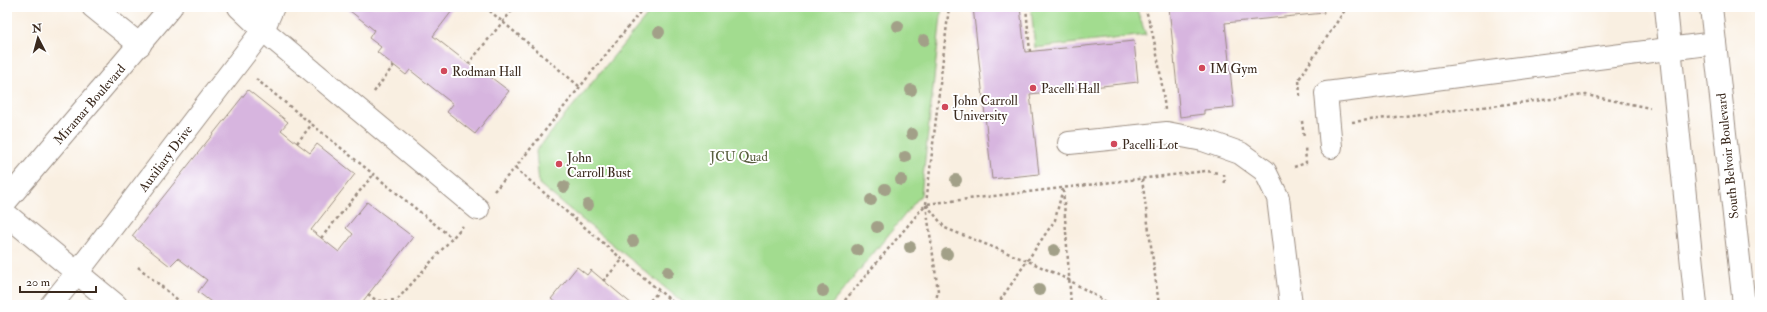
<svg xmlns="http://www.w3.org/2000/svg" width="1767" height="312" font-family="'IM FELL Double Pica',serif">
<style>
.green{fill:#a2dc8f;stroke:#6e8356}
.building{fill:#d7b5df}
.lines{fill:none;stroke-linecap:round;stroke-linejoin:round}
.minor-casing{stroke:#9a8c80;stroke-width:24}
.path{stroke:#9a8c80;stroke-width:2.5;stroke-dasharray:3 3;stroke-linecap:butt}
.minor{stroke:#fff;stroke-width:22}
.tree{fill:#a2a088}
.poi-dot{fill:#d1495b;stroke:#fff;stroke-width:1.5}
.labels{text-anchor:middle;stroke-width:4;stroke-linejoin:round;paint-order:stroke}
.poi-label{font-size:13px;fill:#3b2a1e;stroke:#fff;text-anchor:start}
.street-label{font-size:13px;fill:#3b2a1e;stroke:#fff}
.park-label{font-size:13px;fill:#5a5f40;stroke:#fff}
</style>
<rect width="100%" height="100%" fill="#fff"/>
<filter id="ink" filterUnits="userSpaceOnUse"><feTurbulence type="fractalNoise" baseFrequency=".025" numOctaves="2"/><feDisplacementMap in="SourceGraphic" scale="8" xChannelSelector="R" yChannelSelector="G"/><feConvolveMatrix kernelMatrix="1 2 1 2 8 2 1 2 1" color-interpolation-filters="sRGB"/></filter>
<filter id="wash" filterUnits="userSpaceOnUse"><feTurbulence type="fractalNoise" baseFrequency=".012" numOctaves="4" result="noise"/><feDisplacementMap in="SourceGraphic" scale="16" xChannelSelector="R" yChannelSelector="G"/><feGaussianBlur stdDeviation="0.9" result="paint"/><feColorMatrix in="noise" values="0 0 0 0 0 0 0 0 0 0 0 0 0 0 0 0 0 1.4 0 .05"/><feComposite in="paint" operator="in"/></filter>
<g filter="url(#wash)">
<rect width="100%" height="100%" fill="#f9efe1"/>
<!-- green -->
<g class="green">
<polygon points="654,7 942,7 921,195 831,305 686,305 539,184 536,151"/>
<polygon points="1031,7 1136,7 1146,35 1035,48"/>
</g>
<g id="blocks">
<!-- building -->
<g class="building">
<polygon points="345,7 455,7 433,36 482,74 484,72 509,91 475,134 447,112 453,104 410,70 406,75 377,52 381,47 369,38 374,30"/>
<polygon points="973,7 1020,7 1025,52 1134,41 1138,82 1030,94 1039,174 992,179"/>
<polygon points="1169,7 1323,7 1324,13 1225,23 1234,107 1204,110 1204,114 1180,117"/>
<polygon points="248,90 288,122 281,130 297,143 310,153 317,144 355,174 311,230 339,252 353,234 346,228 367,202 413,237 360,305 215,305 198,292 207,280 178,258 170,266 132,236"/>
<polygon points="577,267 587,275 591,270 633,305 555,305 557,303 551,299"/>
</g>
</g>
</g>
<g filter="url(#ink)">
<use href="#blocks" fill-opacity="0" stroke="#9a8c80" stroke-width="1"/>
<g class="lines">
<!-- minor casing -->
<g class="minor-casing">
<g id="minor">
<polyline points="93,7 140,45"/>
<polyline points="239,7 263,30 478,209"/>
<polyline points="1666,7 1696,305"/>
<polyline points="1711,7 1744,305"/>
<polyline points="1069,143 1167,133 1203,140 1240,153 1265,171 1278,198 1291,305"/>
<polyline points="1331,147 1326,93 1715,43"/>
<polyline points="7,200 171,7"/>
<polyline points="7,215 116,305"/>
<polyline points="51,305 77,273 263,30 273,7"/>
</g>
</g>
<!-- path -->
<g class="path">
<polyline points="485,7 580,87"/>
<polyline points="1026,7 1030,52"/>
<path d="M1145,7C1156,42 1161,74 1165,110"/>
<polyline points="468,64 515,7"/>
<polyline points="256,79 452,238"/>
<polyline points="374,92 394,65"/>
<polyline points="1756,94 1760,93"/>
<polyline points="1300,96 1299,79 1347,7"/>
<polyline points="1302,121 1304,138"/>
<polyline points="1352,122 1586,95 1650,108"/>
<polyline points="297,143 312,124"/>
<polyline points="1294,167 1306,163 1305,146"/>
<polyline points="515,168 676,305"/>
<polyline points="1224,174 1225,184"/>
<polyline points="1142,179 1159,305"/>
<polyline points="494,191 515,168 644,7"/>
<polyline points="926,205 938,291 935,305"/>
<polyline points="321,238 373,175"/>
<polyline points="138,267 184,305"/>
<polyline points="603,281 623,259"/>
<polyline points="368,294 382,305"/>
<polyline points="843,302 847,305"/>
<polyline points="375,305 378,301 397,300"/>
<polyline points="397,305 397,300 463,226"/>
<polyline points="646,305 659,291"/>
<polyline points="841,305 926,204 949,7"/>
<polyline points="997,305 1055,220 1063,188 1071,305"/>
<polyline points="1111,305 1069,280 1035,264 945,228 926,204 1206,171 1219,173"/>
</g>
<!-- minor -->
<use href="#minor" class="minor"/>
</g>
<!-- trees -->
<g class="tree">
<circle cx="898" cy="26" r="6"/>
<circle cx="659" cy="32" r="6"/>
<circle cx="924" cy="40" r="6"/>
<circle cx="911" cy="90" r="6"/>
<circle cx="912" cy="134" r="6"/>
<circle cx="905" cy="157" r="6"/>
<circle cx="901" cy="180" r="6"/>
<circle cx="956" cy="180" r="6"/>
<circle cx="564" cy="187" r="6"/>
<circle cx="885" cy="189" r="6"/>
<circle cx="871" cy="200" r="6"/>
<circle cx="588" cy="205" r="6"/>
<circle cx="877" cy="227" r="6"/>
<circle cx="633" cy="241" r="6"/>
<circle cx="910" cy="247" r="6"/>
<circle cx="857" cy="250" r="6"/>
<circle cx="1054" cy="250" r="6"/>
<circle cx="947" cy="254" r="6"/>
<circle cx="668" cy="272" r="6"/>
<circle cx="1039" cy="290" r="6"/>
<circle cx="823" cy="291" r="6"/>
</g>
</g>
<!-- markers -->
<g class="poi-dot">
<circle cx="1202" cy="68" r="4"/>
<circle cx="444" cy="71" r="4"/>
<circle cx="1033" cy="88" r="4"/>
<circle cx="945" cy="107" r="4"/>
<circle cx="1114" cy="144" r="4"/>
<circle cx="559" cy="164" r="4"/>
</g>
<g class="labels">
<!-- poi labels -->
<g class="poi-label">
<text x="1210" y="73">IM Gym</text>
<text x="452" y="76">Rodman Hall</text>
<text x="1041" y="93">Pacelli Hall</text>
<text x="953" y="105">John Carroll<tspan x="953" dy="15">University</tspan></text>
<text x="1122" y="149">Pacelli Lot</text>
<text x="567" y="162">John<tspan x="567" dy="15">Carroll Bust</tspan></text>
</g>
<!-- street labels -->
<g class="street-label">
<text transform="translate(89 104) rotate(-49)" y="5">Miramar Boulevard</text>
<text transform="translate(1727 156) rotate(-96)" y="5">South Belvoir Boulevard</text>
<text transform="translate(165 158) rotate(-53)" y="5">Auxiliary Drive</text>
</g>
<!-- park labels -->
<g class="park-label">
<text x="739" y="161">JCU Quad</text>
</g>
</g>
<!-- margin -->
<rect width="1767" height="312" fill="none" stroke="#fff" stroke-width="24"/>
<!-- north arrow -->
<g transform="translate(38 38) rotate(354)" stroke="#ffffff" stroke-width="3" paint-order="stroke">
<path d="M0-3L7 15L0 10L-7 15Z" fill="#3b2a1e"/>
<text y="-6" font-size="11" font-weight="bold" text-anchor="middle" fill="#3b2a1e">N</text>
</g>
<!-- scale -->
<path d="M20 286v6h76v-6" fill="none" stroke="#3b2a1e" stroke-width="2"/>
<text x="26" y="286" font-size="12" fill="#3b2a1e" stroke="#ffffff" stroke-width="3" paint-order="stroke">20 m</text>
</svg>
